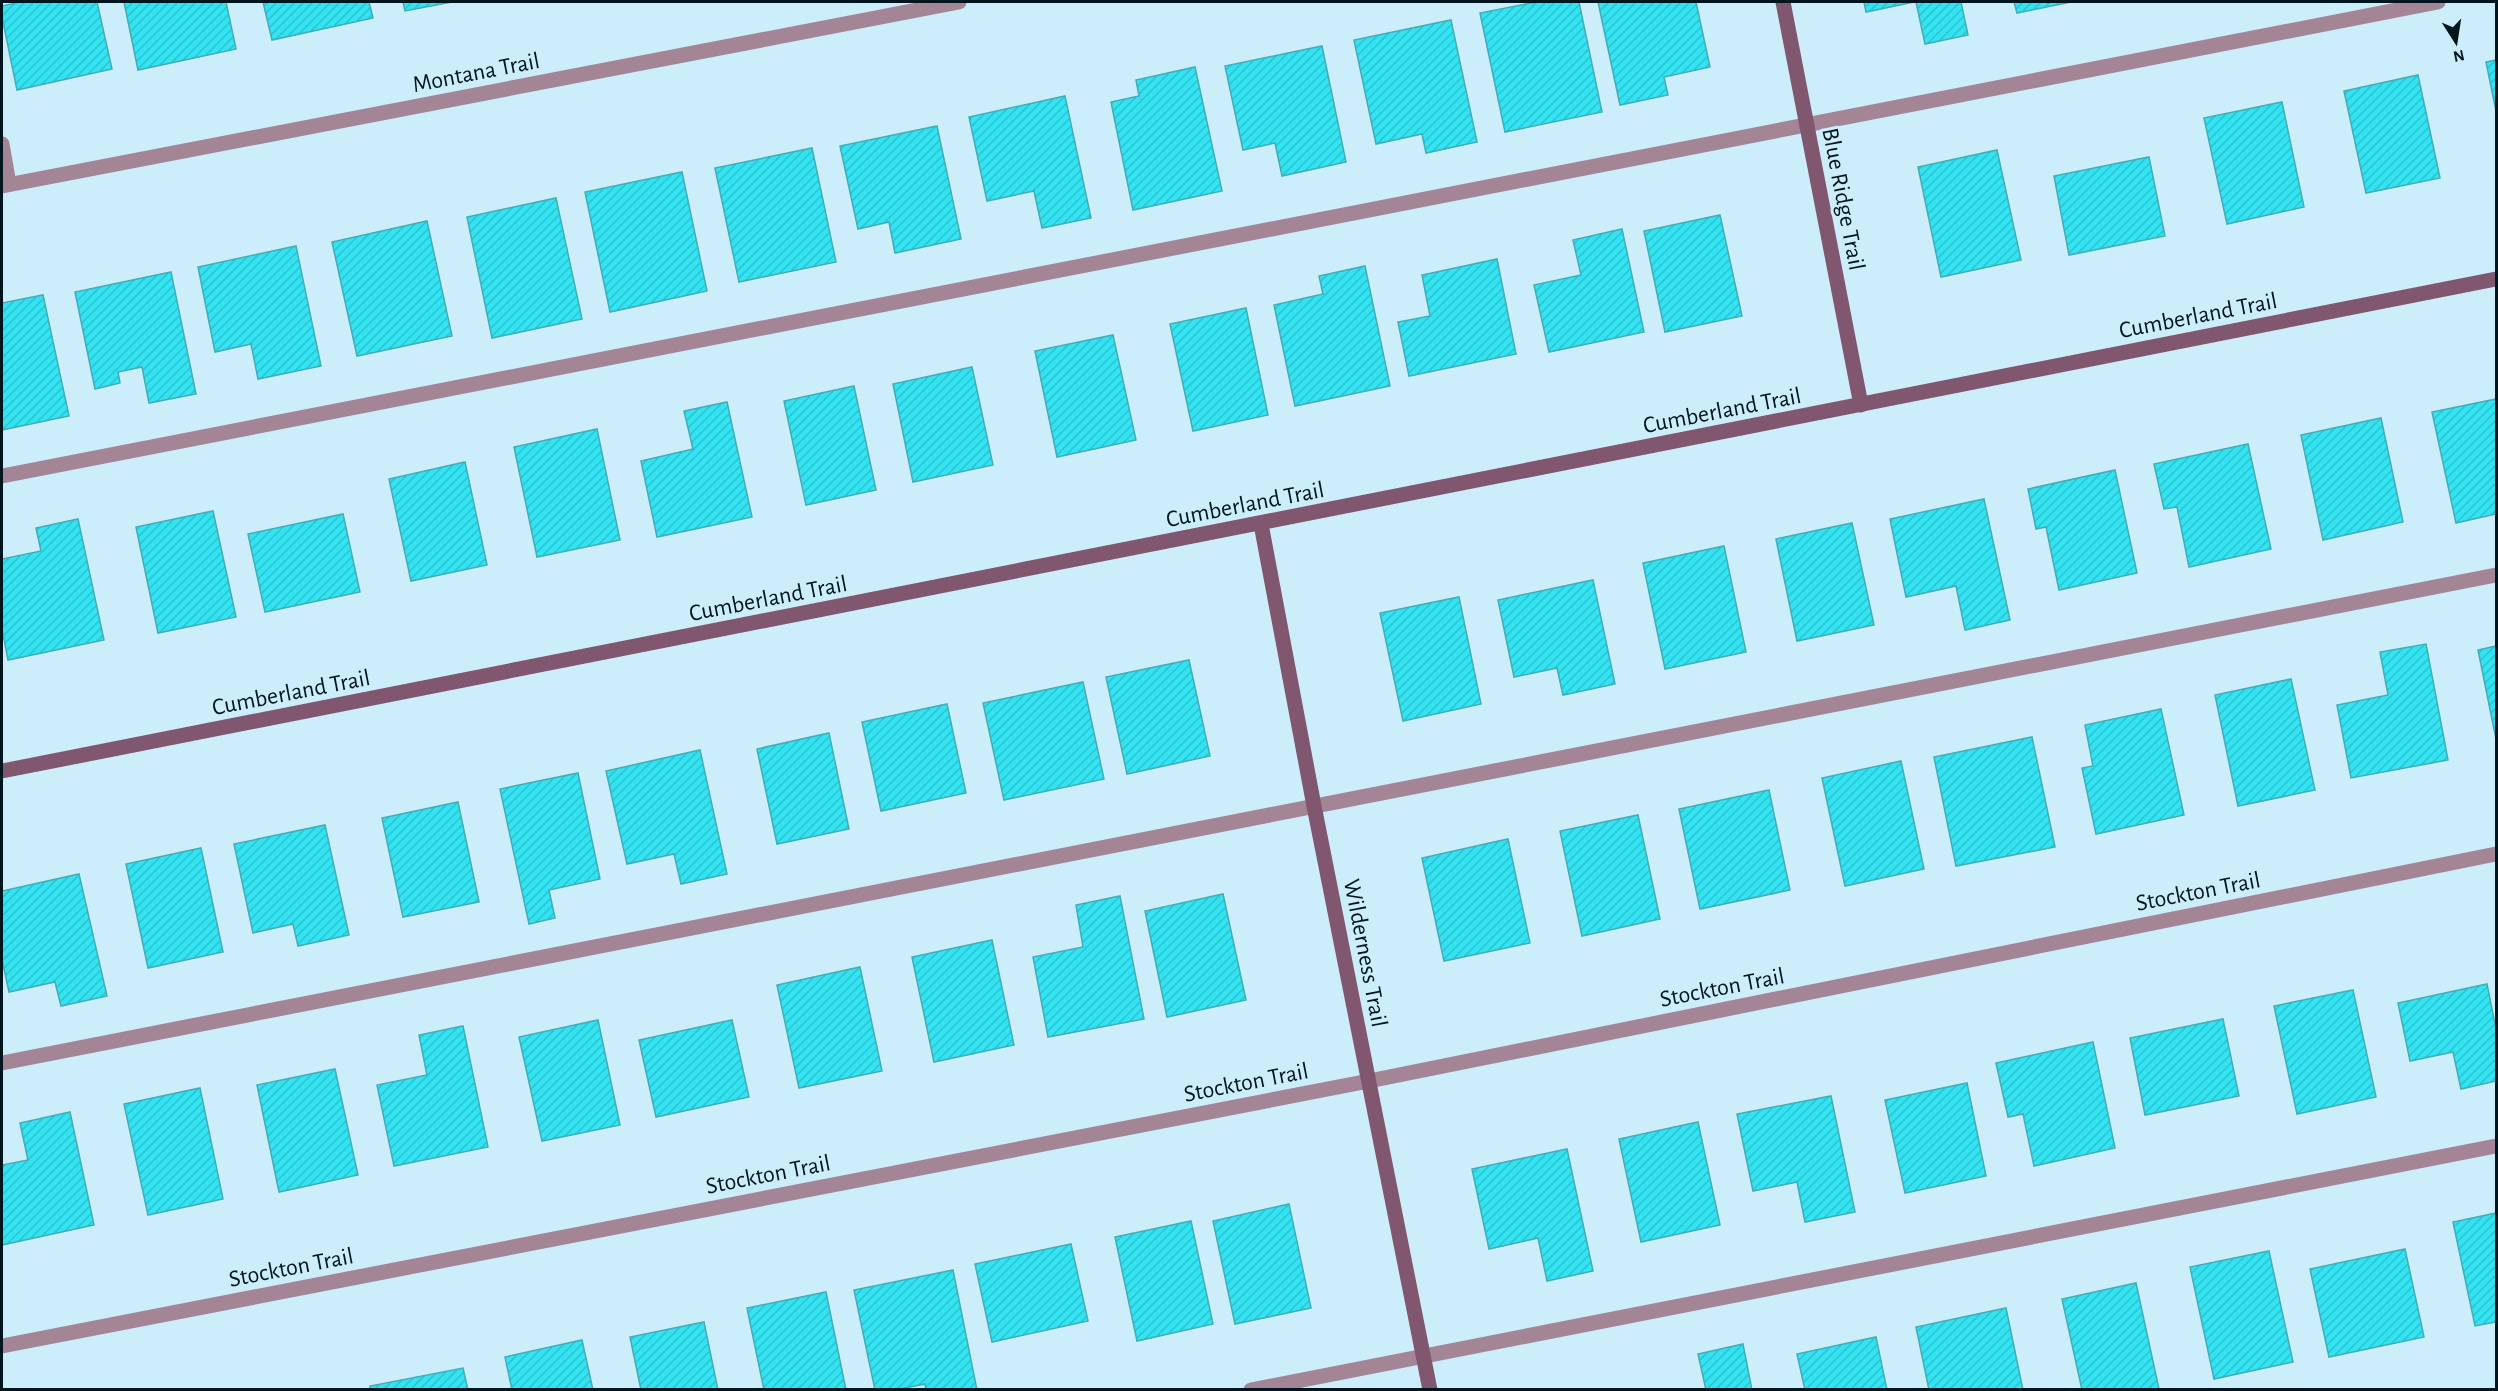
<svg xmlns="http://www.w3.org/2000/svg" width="2498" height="1391" font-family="'Alegreya Sans',sans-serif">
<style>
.building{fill:url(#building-hatch);stroke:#41adb7;stroke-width:1.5}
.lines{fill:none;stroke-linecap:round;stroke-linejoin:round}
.lane{stroke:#a38595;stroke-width:15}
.street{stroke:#a38595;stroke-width:15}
.secondary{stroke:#81566f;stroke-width:15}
.labels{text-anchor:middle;stroke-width:6;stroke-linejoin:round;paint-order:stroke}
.street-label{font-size:24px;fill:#00151e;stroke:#ccedfa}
</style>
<defs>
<pattern id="building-hatch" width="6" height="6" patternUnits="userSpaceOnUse" patternTransform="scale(1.5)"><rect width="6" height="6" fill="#34e3f2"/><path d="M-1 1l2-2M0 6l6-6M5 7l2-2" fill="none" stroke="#2cc2cf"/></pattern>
</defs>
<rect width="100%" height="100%" fill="#ccedfa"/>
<!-- building -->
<g class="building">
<polygon points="20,2 97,2 112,69 17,90 2,17 2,6"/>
<polygon points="124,2 226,2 236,49 138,70"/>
<polygon points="263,2 369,2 373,18 272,40"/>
<polygon points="403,2 452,2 405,11"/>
<polygon points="1536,2 1579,2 1602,112 1505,132 1480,13"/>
<polygon points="1598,2 1696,2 1710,67 1664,77 1668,95 1620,105"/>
<polygon points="1864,2 1914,2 1866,12"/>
<polygon points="1916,2 1961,2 1968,35 1925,44"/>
<polygon points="2014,2 2071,2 2017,13"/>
<polygon points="1451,20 1477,142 1426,153 1422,134 1376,144 1354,40"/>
<polygon points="1322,46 1346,162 1282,176 1275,143 1243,150 1225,66"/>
<polygon points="2496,60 2496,111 2486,62"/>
<polygon points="1195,67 1222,191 1133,210 1111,102 1139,96 1136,80"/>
<polygon points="2418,75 2440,178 2366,193 2344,91"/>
<polygon points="1065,96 1091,218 1042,228 1034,191 987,201 969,117"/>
<polygon points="2282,102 2304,207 2227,224 2204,118"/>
<polygon points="937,126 961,239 895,253 889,222 858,229 840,146"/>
<polygon points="812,148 836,262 739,282 715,168"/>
<polygon points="1997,150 2021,260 1941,277 1918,167"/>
<polygon points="2149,157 2165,236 2069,255 2054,176"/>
<polygon points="682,172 707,291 610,312 585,192"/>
<polygon points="556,198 582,319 492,338 467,217"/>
<polygon points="1720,215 1742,316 1665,332 1644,231"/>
<polygon points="427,221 452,336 357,356 332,242"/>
<polygon points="1622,229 1644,332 1549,352 1534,285 1581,275 1573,240"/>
<polygon points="296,246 321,366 258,379 251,344 215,352 198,267"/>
<polygon points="1497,259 1516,354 1409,376 1398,322 1430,316 1422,275"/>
<polygon points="1365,266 1390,386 1295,406 1274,305 1323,294 1319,276"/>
<polygon points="171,272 196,394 149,403 142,367 118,372 120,383 95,389 75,292"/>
<polygon points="43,295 69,416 2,430 2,303"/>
<polygon points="1246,308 1268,415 1193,431 1170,324"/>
<polygon points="1113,335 1136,440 1057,457 1035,351"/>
<polygon points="972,367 993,465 913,482 893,384"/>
<polygon points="854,386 876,490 806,505 784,401"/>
<polygon points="2496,399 2496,514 2456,523 2432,412"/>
<polygon points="727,402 752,517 657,537 641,461 693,449 684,411"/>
<polygon points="2381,418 2403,522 2323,540 2301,435"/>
<polygon points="597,429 620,540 537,557 514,447"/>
<polygon points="2248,444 2271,549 2189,567 2177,507 2164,509 2154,464"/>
<polygon points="465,462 487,565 411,581 389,479"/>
<polygon points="2115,470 2137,573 2059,590 2046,527 2036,529 2028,489"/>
<polygon points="1984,499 2010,620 1965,630 1956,586 1906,597 1890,519"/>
<polygon points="213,511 236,617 158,633 136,527"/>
<polygon points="343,514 360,592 265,612 248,534"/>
<polygon points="78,519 104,640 8,660 2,629 2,559 41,551 36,528"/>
<polygon points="1852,523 1874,625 1797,641 1776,539"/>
<polygon points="1724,546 1746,652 1665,669 1643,563"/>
<polygon points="1593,580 1615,684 1563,695 1557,668 1514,677 1498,600"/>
<polygon points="1459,597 1481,704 1403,721 1380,613"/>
<polygon points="2426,644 2448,760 2351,778 2337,705 2388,695 2380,652"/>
<polygon points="2496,646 2496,739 2478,650"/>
<polygon points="1189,660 1210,756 1127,774 1106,677"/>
<polygon points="2291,679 2315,790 2238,806 2215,695"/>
<polygon points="1083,682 1104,779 1004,800 983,703"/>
<polygon points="947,704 966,793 881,811 862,722"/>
<polygon points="2161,709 2184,815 2096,834 2082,768 2093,766 2085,725"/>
<polygon points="829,733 849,829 777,844 757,749"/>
<polygon points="2032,737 2055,847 1956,866 1934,757"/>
<polygon points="700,750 727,874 681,884 674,854 627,864 606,771"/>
<polygon points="1901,761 1924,869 1845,886 1822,778"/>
<polygon points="578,773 600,879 549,890 555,918 529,924 500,789"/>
<polygon points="1769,790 1790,890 1700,909 1679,809"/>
<polygon points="458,802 479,902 403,917 382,818"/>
<polygon points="1638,815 1660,919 1582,936 1560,831"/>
<polygon points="325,825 349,935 298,946 293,924 253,933 234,844"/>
<polygon points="1508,839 1530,943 1444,961 1422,858"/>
<polygon points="201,848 223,952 148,968 126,864"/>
<polygon points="79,874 107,996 61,1006 55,982 9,992 2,960 2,891"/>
<polygon points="1223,894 1246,1000 1167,1017 1145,911"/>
<polygon points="1120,896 1144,1019 1048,1037 1033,957 1083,947 1076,905"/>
<polygon points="992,940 1014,1045 934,1062 912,957"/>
<polygon points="860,967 882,1071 799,1088 777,985"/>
<polygon points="2487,984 2496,1029 2496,1081 2461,1089 2453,1052 2410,1061 2398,1003"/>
<polygon points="2353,990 2376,1097 2297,1114 2274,1006"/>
<polygon points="2223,1019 2239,1096 2145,1115 2130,1038"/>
<polygon points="598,1020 620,1125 542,1141 519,1037"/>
<polygon points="732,1020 749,1097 656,1117 639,1040"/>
<polygon points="463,1026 488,1147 394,1166 377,1085 427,1075 419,1035"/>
<polygon points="2093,1042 2115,1148 2034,1166 2023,1114 2008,1117 1996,1063"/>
<polygon points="335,1069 358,1175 279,1192 257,1085"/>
<polygon points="1967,1083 1986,1176 1905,1193 1885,1100"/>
<polygon points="200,1088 223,1199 148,1215 124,1104"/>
<polygon points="1831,1096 1855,1212 1805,1222 1797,1182 1753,1191 1737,1114"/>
<polygon points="70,1112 94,1225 2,1245 2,1165 28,1160 20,1123"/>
<polygon points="1698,1122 1720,1225 1641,1242 1619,1139"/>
<polygon points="1567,1149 1593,1271 1547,1281 1538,1238 1489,1249 1472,1169"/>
<polygon points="1289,1204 1311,1308 1235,1324 1213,1221"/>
<polygon points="2496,1213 2496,1322 2475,1326 2453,1222"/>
<polygon points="1191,1221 1213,1324 1137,1341 1115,1237"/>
<polygon points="1071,1244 1088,1321 992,1342 975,1264"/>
<polygon points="2405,1249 2424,1337 2329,1357 2310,1269"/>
<polygon points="2269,1251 2293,1362 2214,1379 2190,1267"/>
<polygon points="953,1270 977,1390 926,1390 925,1384 895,1390 875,1390 854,1290"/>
<polygon points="2136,1283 2159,1389 2082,1390 2062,1299"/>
<polygon points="826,1292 846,1390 764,1390 747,1308"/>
<polygon points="2006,1308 2023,1390 1929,1390 1916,1327"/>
<polygon points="704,1322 718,1390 641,1390 630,1337"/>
<polygon points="1876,1337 1887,1390 1805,1390 1797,1354"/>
<polygon points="582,1340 593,1390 512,1390 505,1357"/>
<polygon points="1743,1344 1752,1390 1706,1390 1698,1354"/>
<polygon points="463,1368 468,1390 370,1390 370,1386"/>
</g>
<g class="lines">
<!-- lane -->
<g class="lane">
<polyline points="2,144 9,184"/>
<polyline points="2,476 2438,2"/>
<polyline points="2,1063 2496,575"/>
<polyline points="1251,1390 2496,1146"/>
</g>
<!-- street -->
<g class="street">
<polyline points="2,186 959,2"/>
<polyline points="2,1346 1369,1081 2496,854"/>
</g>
<!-- secondary -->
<g class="secondary">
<polyline points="1783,2 1861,405"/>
<polyline points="1261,524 1314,806 1430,1390"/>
<polyline points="2,771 2496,279"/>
</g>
</g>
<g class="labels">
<!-- street labels -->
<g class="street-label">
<text transform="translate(476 72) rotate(-11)" y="8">Montana Trail</text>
<text transform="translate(1844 199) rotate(79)" y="8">Blue Ridge Trail</text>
<text transform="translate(2198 315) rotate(-11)" y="8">Cumberland Trail</text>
<text transform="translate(1722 410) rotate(-11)" y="8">Cumberland Trail</text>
<text transform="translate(1245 504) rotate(-11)" y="8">Cumberland Trail</text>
<text transform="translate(768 598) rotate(-11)" y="8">Cumberland Trail</text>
<text transform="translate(291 692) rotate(-11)" y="8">Cumberland Trail</text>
<text transform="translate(2198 891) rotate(-11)" y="8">Stockton Trail</text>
<text transform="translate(1366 953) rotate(79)" y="8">Wilderness Trail</text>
<text transform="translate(1722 987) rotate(-11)" y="8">Stockton Trail</text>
<text transform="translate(1246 1082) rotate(-11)" y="8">Stockton Trail</text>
<text transform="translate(768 1174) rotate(-11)" y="8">Stockton Trail</text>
<text transform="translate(291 1267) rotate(-11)" y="8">Stockton Trail</text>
</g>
</g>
<!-- border -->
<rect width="2498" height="1391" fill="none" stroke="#00151e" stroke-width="6"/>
<!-- north arrow -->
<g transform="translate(2456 42) rotate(168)" stroke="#ccedfa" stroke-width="4.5" paint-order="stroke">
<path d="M0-4.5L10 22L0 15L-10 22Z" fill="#00151e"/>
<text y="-9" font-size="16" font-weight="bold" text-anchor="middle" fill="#00151e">N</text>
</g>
</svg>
